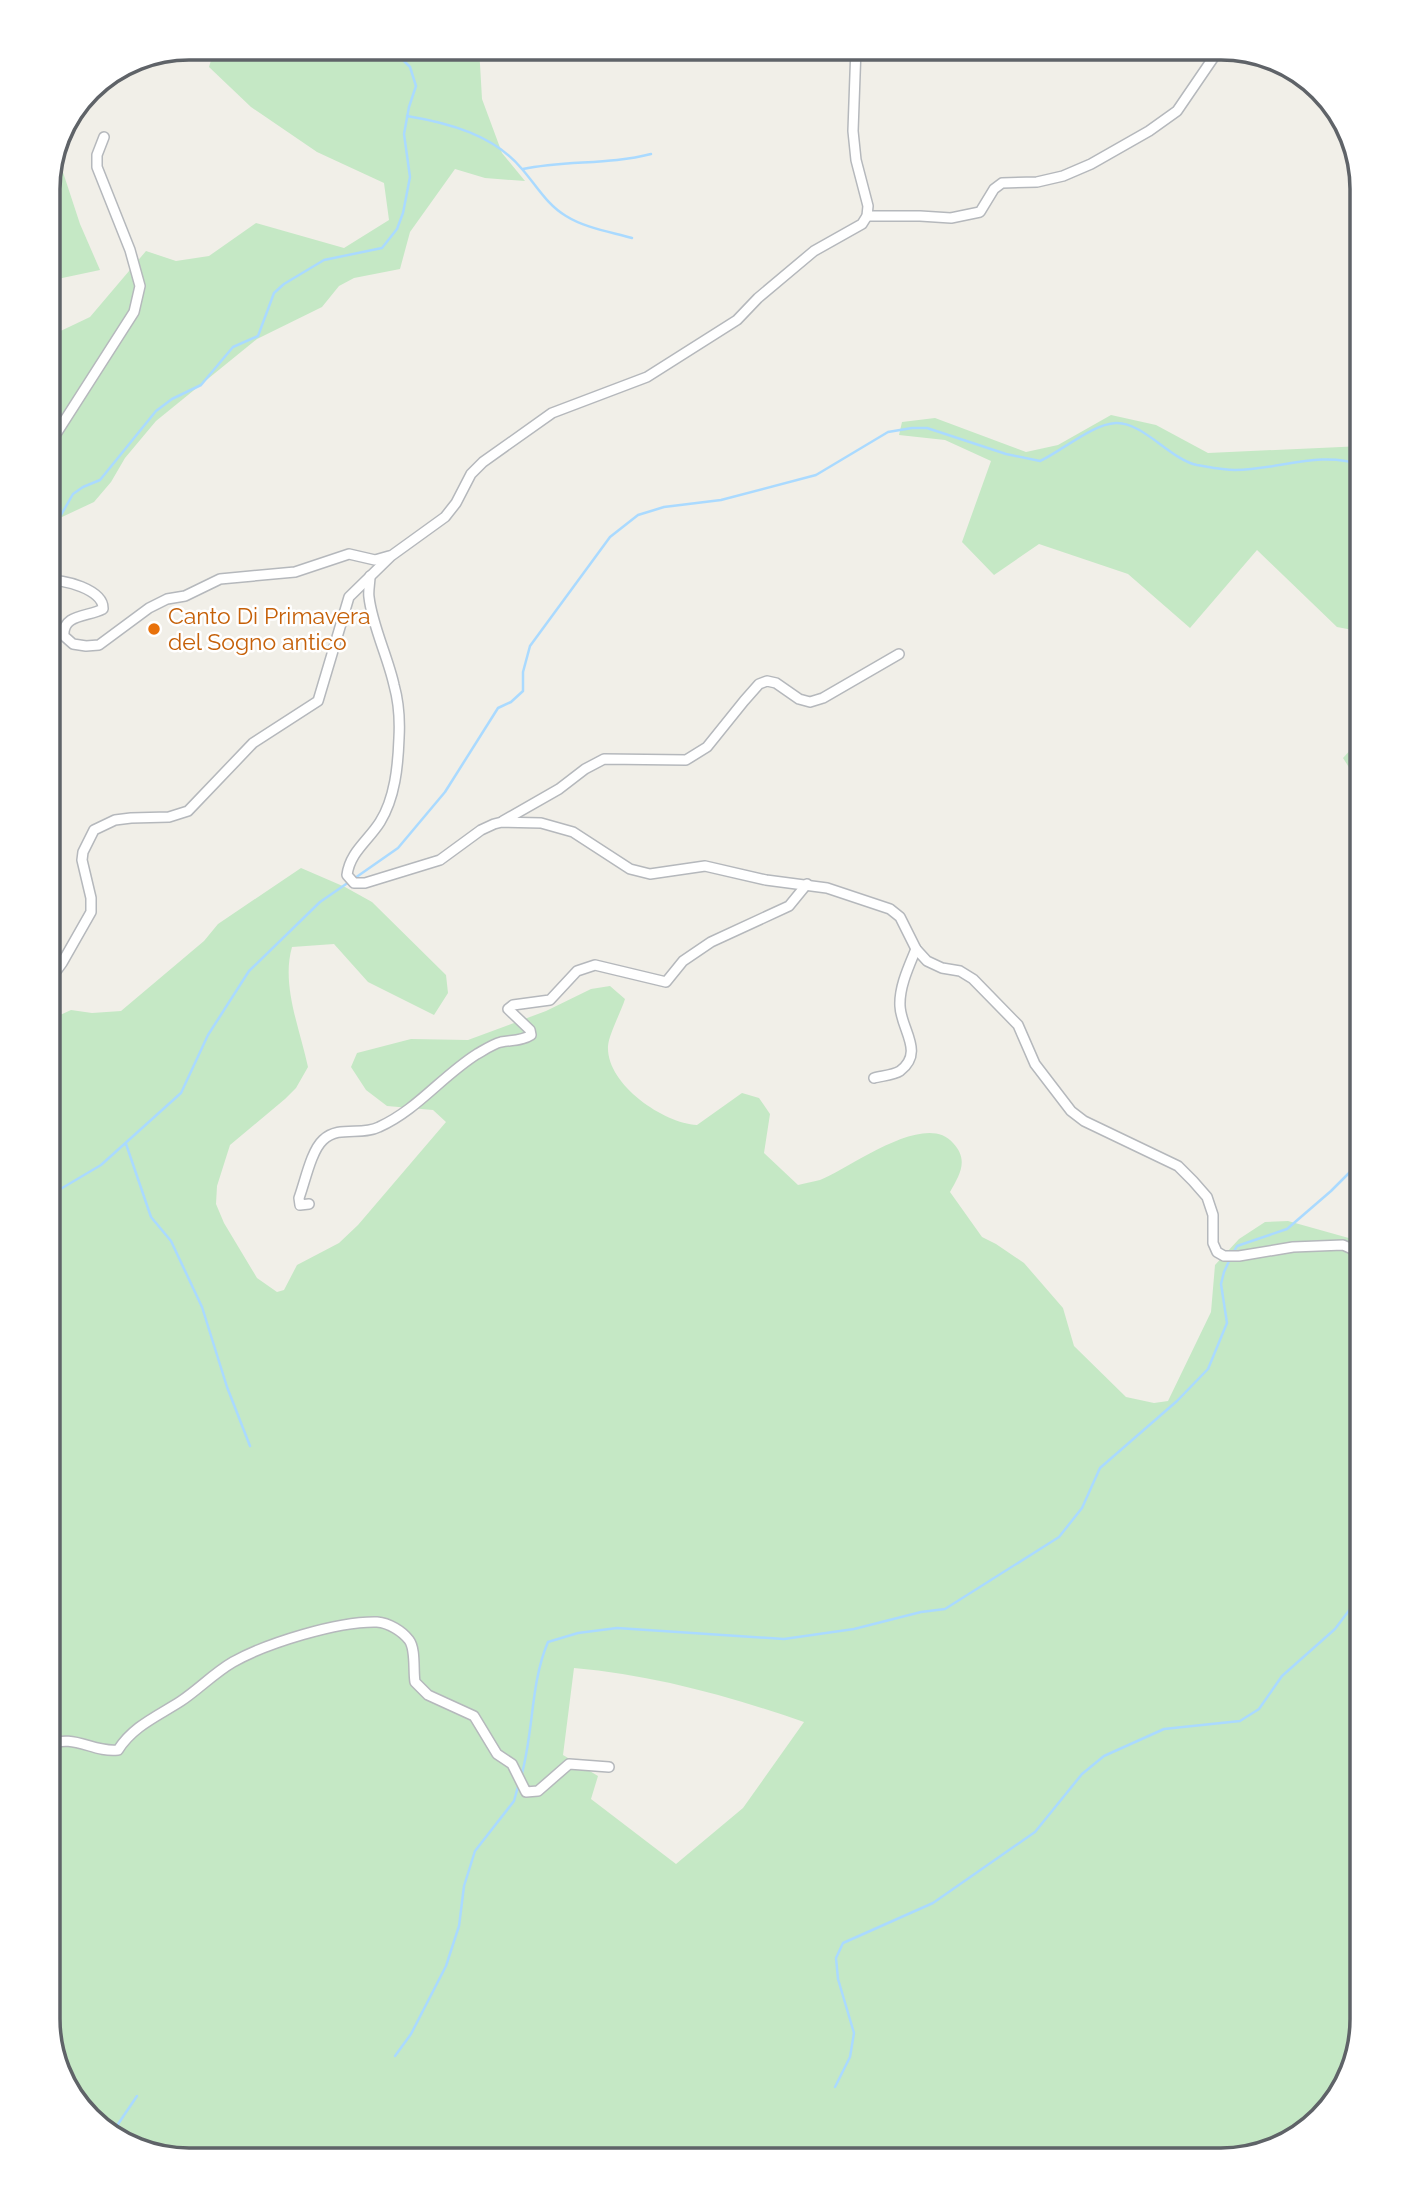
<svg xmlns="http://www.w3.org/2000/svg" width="1410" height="2207" font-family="Raleway,sans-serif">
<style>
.green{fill:#c5e8c5;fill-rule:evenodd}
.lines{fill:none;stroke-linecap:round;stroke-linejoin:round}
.stream{stroke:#aadaff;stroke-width:2.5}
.minor-casing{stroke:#b5b8bc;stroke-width:12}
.minor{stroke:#fff;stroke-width:9}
.food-dot{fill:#e8710a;stroke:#fff;stroke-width:2.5}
.labels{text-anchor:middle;stroke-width:5;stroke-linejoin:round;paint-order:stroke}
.food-label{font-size:23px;fill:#c56008;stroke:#fff;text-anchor:start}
.rim{fill:none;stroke:#5f6368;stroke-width:3.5}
</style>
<rect width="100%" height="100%" fill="#f1efe8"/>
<!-- green -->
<g class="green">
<polygon points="215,47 479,47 482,99 502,153 525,181 485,178 455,169 410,232 400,269 354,278 339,286 322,307 257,339 156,421 125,458 111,482 94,502 47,524 48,337 90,317 146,251 176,261 209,256 256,223 344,248 389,220 384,183 317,152 251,107 209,67"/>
<polygon points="54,153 58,157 80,224 100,270 48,281 48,180"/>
<polygon points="1111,415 1156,425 1208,453 1363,446 1363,632 1337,627 1257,550 1190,628 1128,574 1039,544 994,575 962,542 991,461 945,440 899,435 902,422 935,418 1026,452 1058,445"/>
<polygon points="1363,736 1363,789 1343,758"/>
<path d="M301,868L345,887L372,902L446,975L448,993L434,1015L368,982L334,944L292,947C281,985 300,1029 308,1067L296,1088L285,1099L230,1145L217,1186L216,1204L224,1223L257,1278L277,1292L284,1290L297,1265L339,1243L358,1225L446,1122L433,1110L387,1106L366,1090L351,1067L357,1053L411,1039L468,1040L546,1011L591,989L610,986L625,999C621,1012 609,1034 608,1046C606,1084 663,1123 697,1125L742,1093L759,1098L770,1114L764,1153L798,1185C805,1183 813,1182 820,1180C849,1169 925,1110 953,1143C969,1160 960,1174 950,1192L982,1237L996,1244L1024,1263L1063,1308L1074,1346L1126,1397L1154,1403L1168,1401L1211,1312L1215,1265L1239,1239L1265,1222L1288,1221L1363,1242V2019L1339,2097L1284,2145L1221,2160L180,2159L110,2136L62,2081L47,2018V1021L71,1010L92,1013L121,1011L204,941L218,924ZM574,1668C653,1675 729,1696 804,1722L743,1808L676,1864L591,1799L598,1776L563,1755Z"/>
</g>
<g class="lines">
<!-- stream -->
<g class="stream">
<path d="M407,116C449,123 494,135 522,169C536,185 547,205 566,216C585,228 611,232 632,238"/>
<path d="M523,169C565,160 609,165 651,154"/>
<polyline points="47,532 57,522 73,494 83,487 100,480 156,411 172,399 201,385 233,347 258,336 274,293 284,284 324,260 382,248 397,229 403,213 410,177 404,134 409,107 416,86 410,67 390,47"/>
<path d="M355,878L398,848L445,792L498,708L511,702L523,691V672L530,646L610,537L638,515L664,507L721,500L816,475L888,432L912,428H927L1006,454L1040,461C1062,451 1092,424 1116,423C1143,422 1171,460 1197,465C1209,467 1223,470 1235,470C1280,470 1317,450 1363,465"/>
<polyline points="126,1144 151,1217 171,1241 202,1307 227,1387 250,1446"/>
<polyline points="47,1197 101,1165 181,1093 208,1035 249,971 320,902 349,882"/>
<polyline points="1233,1253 1237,1246 1287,1229 1331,1191 1363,1159"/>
<path d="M521,1777C534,1732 530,1684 548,1642L578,1633L617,1628L784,1639L854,1629L921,1612L945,1609L1059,1537L1082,1508L1100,1468L1177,1401L1208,1369L1227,1323L1221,1284L1224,1272L1230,1259"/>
<polyline points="395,2056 411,2034 446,1966 459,1926 464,1886 475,1851 514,1801 519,1783"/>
<polyline points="835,2087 850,2057 854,2033 838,1979 836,1958 843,1943 933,1903 1035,1832 1082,1774 1104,1756 1164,1729 1240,1721 1259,1709 1282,1676 1335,1629 1363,1592"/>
<polyline points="110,2136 137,2096"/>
</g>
<!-- minor casing -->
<g class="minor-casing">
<g id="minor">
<polyline points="867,216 920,216 951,218 980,212 994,189 1002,183 1037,182 1063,176 1091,164 1149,131 1177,111 1220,48"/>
<polyline points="47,448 134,312 140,286 130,250 97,167 97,155 104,137"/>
<path d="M370,576C370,583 368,591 369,597C372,625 388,657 394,685C399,703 400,720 399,738C398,766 395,798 380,822C368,841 350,852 347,875L354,883H365L440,860L481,830L494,824L502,822L541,823L573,832L630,869L650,874L705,866L766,880L827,888L890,909L900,917L916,949L927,961L942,968L960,971L973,979L1018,1025L1035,1064L1071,1111L1084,1121L1178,1166L1193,1181L1207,1197L1213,1215V1243L1217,1252L1224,1256H1239L1293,1247L1343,1245L1363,1254"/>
<path d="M47,581C63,578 104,590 103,609C88,617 62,614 64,636L73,644L86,646L99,645L149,608L167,599L185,596L220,579L295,572L349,554L375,560L389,556"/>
<polyline points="503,821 559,789 585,769 604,759 686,760 707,747 744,701 759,684 767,681 776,683 799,699 810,702 823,698 899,654"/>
<polyline points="47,978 54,974 62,963 91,912 91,898 82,860 83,852 94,830 115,820 131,818 169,817 188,811 253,743 318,701 349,597 391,556 445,517 456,503 471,474 483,462 552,413 647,377 737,320 758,298 814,251 862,224 867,216 868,206 856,160 853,131 856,47"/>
<path d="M874,1078C881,1076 894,1075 900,1071C925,1052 901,1030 900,1006C899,987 909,966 916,949"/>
<path d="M309,1204L300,1205L299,1198C305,1182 311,1151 323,1140C339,1125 361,1136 379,1127C417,1110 442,1076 477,1054C484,1050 493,1044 501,1042C512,1040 522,1041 531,1035L530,1030L508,1009L513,1005L550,1000L577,971L595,965L666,982L683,961L711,942L789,906L807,884"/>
<path d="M47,1746C73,1732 92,1753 118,1750C133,1726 158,1716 181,1701C199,1689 214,1673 233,1662C267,1643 338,1621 377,1622C389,1623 402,1631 409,1640C416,1649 413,1671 415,1682L428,1695L474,1716L497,1754L512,1764L526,1792L538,1791L569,1764L609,1767"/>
</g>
</g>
<!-- minor -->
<use href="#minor" class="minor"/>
</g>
<!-- markers -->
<circle class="food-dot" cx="154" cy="629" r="7"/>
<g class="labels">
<!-- food labels -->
<g class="food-label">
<text x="168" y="624">Canto Di Primavera<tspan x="168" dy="26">del Sogno antico</tspan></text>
</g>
</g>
<!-- crop -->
<path d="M0 0H1410V2207H0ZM189 60H1221A129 129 0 0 1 1350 189V2019A129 129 0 0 1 1221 2148H189A129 129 0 0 1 60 2019V189A129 129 0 0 1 189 60Z" fill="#fff" fill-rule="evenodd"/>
<path class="rim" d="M189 60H1221A129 129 0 0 1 1350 189V2019A129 129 0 0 1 1221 2148H189A129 129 0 0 1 60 2019V189A129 129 0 0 1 189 60Z"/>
</svg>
